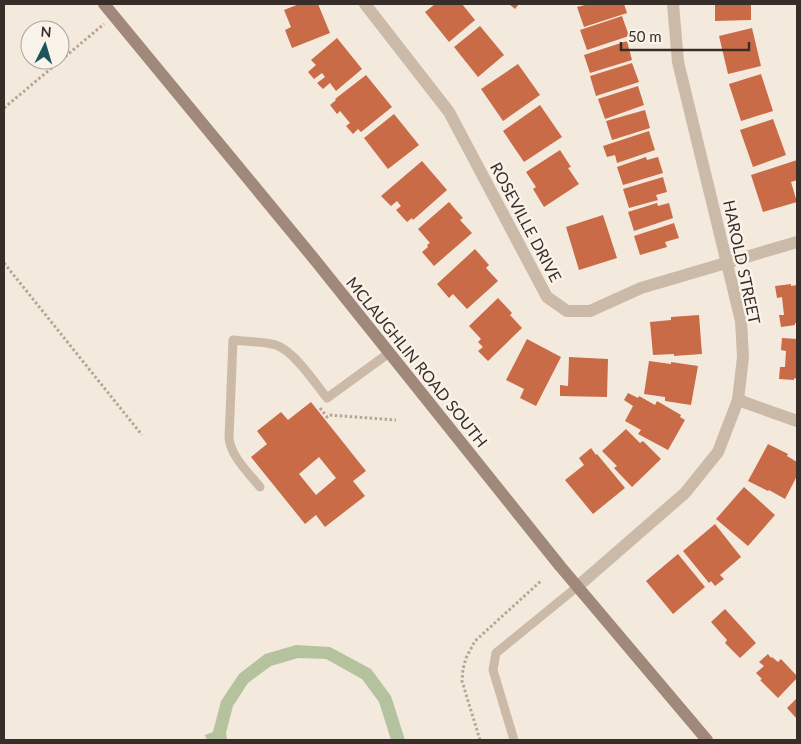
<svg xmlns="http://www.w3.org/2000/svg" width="801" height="744" viewBox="0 0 801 744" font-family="Lato,sans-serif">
  <rect width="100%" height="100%" fill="#f3eadd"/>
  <!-- green -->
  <path fill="#b4c39d" d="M296 645 330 647 371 669 391 696 405 740H391L379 702 362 679 326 659 298 658 271 666 248 683 233 706 226 733 227 740H207L205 735 213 732 221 701 239 674 265 654Z"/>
  <!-- building -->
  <g fill="#c96b46" fill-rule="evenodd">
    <path d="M299 4H318L330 33 292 48 285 30 291 27 284 10Z"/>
    <path d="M435 4H462L475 20 449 42 425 12Z"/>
    <path d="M509 4H519L515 9Z"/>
    <path d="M589 4H624L627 13 584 27 577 7Z"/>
    <path d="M715 4H751V20L715 21Z"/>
    <path d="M622 16 629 36 587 50 580 30Z"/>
    <path d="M480 26 504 55 478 77 454 47Z"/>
    <path d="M752 28 761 66 728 74 719 36Z"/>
    <path d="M337 38 362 69 336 91 330 83 323 89 317 83 325 77 322 73 314 79 308 72 316 65 311 60Z"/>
    <path d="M627 41 632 60 590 73 584 55Z"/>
    <path d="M632 63 639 82 596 96 590 76Z"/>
    <path d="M518 64 540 95 503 121 481 89Z"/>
    <path d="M761 74 773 111 741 121 729 84Z"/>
    <path d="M366 75 392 107 361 132 358 129 353 134 346 126 350 123 340 111 337 114 330 105 336 100 335 99Z"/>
    <path d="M638 86 644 105 605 119 598 99Z"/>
    <path d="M540 105 562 137 524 162 503 131Z"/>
    <path d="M645 110 650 128 612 140 606 121Z"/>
    <path d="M394 114 419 145 388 169 364 138Z"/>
    <path d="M773 119 786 155 753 167 740 130Z"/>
    <path d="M649 131 655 150 617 163 615 155 607 157 603 146Z"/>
    <path d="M560 150 571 167 568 168 579 184 544 207 533 189 536 187 526 172Z"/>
    <path d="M646 157 647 160 658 157 663 173 623 185 617 167Z"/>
    <path d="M797 160V180L791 182 797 202 763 212 751 175Z"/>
    <path d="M422 161 447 190 413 220 412 218 407 222 396 210 401 206 397 201 391 206 381 196Z"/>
    <path d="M663 177 667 192 656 195 658 200 629 208 623 189Z"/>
    <path d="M449 202 463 218 460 220 472 233 434 266 422 252 428 247 427 245 430 243 418 229Z"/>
    <path d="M657 203 658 206 669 203 673 218 634 231 628 212Z"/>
    <path d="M603 215 617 258 579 270 566 227Z"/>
    <path d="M674 223 679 238 665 242 667 247 640 255 634 236Z"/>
    <path d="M475 249 489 265 486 268 498 281 467 309 453 294 449 298 437 284Z"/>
    <path d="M791 284V286L797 285V323H795V325L781 327 779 315H784L782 297 777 298 775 286Z"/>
    <path d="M498 298 512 313 510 315 522 328 488 361 478 351 483 347 478 342 481 339 469 326Z"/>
    <path d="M699 315 702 354 674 356V354L653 355 650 322 671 320V317Z"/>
    <path d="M782 338 797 339V379L794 378V380L779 379 780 367H785L786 351 781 350Z"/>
    <path d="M527 339 561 357 536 406 520 398 524 389 506 380Z"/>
    <path d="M569 357 608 359 607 397 560 396V385L568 386Z"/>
    <path d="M649 361 671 364V362L698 366 691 405 665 401V397L644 394Z"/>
    <path d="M628 393 638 398 639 396 655 405 657 401 681 415 680 417 685 420 668 450 638 434 641 430 625 421 633 406 624 400Z"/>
    <path d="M311 402 366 471 353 481 365 496 325 527 316 515 305 524 251 457 267 444 257 431 281 412 288 420ZM319 457 336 478 316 495 299 474Z"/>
    <path d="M626 429 640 443 643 441 661 459 632 487 614 468 617 466 602 451Z"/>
    <path d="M768 444 788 454 787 456 797 462V476L785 499 769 490 768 491 748 481Z"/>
    <path d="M591 448 596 455 597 454 625 488 593 514 565 480 584 465 579 458Z"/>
    <path d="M744 487 775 515 748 546 716 519Z"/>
    <path d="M715 524 741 557 720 575 724 579 715 586 711 581 709 583 683 551Z"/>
    <path d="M678 554 705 587 673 614 646 581Z"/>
    <path d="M725 609 756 643 740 658 725 643 727 640 711 622Z"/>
    <path d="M768 654 771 658 772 657 778 662 781 659 797 676V678L778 698 760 680 762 679 756 673 764 666 759 662Z"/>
    <path d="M797 698V719L787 708Z"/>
  </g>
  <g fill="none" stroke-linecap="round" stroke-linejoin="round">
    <!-- path -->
    <g stroke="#b8a493" stroke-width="3" stroke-dasharray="2.5 2.5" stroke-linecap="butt">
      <path d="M4 108 104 24"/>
      <path d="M4 263 142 435"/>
      <path d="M320 408 327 417 329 415 396 420"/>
      <path d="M480 740 462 681 463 669 466 658 475 641 542 580"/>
    </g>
    <!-- service -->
    <g stroke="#ccbaa9" stroke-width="9">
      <path d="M260 487C249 473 231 457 229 438L233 340C247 342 263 341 276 345 294 351 315 383 327 398L389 353"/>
      <path d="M514 740 493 670 496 653 577 587"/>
    </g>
    <!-- minor -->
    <g stroke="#ccbaa9" stroke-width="12">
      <path d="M365 4 449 112 547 297 567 311H590L641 288 797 242"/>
      <path d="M738 400 797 421"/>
      <path d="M577 587 685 493 718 452 738 400 743 357 741 321 678 62 673 4"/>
    </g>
    <!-- secondary -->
    <path stroke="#a0897a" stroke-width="12" d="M104 4 315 260 560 566 707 740"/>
  </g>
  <g text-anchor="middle" stroke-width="5" stroke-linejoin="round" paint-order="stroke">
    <!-- street labels -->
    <g font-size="16" fill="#382e29" stroke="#faf3ea">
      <text transform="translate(526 222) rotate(62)" y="6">ROSEVILLE DRIVE</text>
      <text transform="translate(742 262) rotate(78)" y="6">HAROLD STREET</text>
      <text transform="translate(417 362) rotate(51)" y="6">MCLAUGHLIN ROAD SOUTH</text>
    </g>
  </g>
  <!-- border -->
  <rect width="801" height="744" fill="none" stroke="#382e29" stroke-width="10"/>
  <!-- north arrow -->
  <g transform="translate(45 45) rotate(5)"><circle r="24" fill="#faf3ea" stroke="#aca49d"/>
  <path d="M0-4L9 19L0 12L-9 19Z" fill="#1d555b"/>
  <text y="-8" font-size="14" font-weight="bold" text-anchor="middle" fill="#382e29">N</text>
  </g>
  <!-- scale -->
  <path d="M621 42v8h128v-8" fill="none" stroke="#382e29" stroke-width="2.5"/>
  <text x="628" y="42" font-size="15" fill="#382e29" stroke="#faf3ea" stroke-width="4" paint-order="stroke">50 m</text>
</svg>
